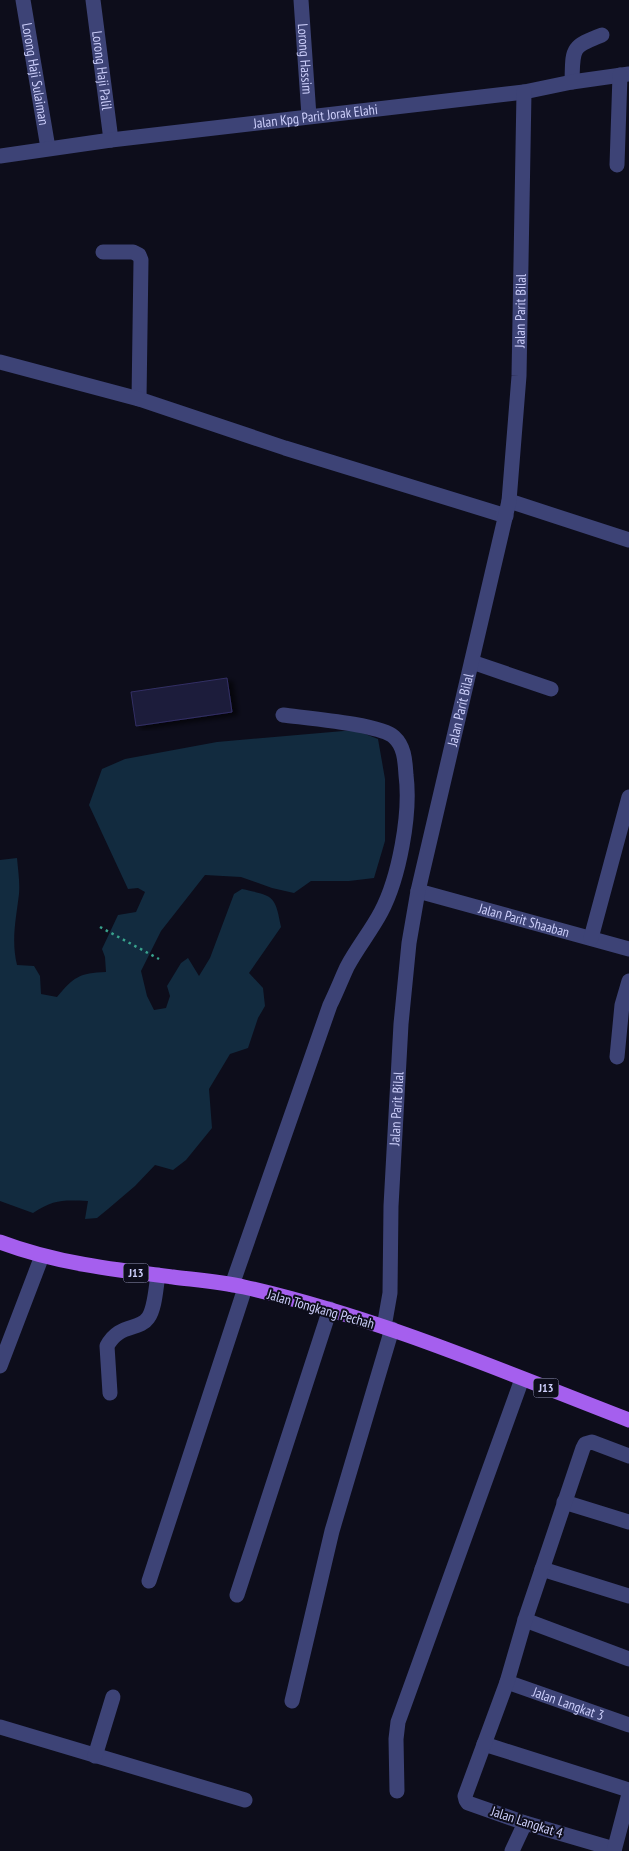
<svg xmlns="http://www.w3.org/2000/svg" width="629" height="1851" viewBox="0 0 629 1851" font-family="'PT Sans Narrow',sans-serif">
  <defs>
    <filter id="shadow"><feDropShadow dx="5.5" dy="3" stdDeviation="2.5" flood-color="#0009"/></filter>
  </defs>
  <rect width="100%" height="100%" fill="#0d0d1b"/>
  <!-- water -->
  <path fill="#122b3f" d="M355 730 378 739 385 779V841L374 878 349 881H311L294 893 272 888 241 877 205 875 161 931 141 971 147 996 154 1010 166 1008 170 996 167 986 181 963 188 958 199 976 210 958 234 894 242 889C274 896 275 895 281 927L249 973 263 988 265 1006 258 1018 248 1048 230 1054 209 1089 212 1128 186 1160 173 1170 155 1165 135 1186 108 1209 97 1218 85 1219 88 1201C64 1200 54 1199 33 1213L0 1201V860L17 858C18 870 20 882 19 894 16 919 11 940 17 965L34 966 40 976 41 994 57 997C74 977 79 973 106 972L105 957 102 949 118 915 136 912 145 892 138 888 128 889 89 805 102 769 125 759 217 742Z"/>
  <!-- building -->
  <path fill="#1d1b3a" stroke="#322f64" filter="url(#shadow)" d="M227 678 232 712 136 726 131 692Z"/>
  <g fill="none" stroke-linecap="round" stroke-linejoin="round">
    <!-- path -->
    <path stroke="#39a28d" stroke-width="2.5" stroke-dasharray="2.5 4" stroke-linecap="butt" d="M100 927 159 959"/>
    <!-- minor -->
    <g stroke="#3d4376" stroke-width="15">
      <path id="s1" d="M23 0 48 148"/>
      <path id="s2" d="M93 0 111 140"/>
      <path id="s3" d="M301 0 309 116"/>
      <path d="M572 82C573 49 570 47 602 35"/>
      <path id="s4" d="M0 156 111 140 524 92 572 82 629 74"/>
      <path d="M617 165 620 75"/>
      <path d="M103 252H133L139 255 141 260 139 399"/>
      <path d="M0 362 139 399 285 448 506 516"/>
      <path d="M509 501 629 540"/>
      <path d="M472 662 551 689"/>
      <path id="s5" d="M418 891 629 949"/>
      <path d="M591 938 629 797"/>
      <path d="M617 1057 622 1005 629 981"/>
      <path d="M232 1285 330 1005C336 993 341 980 347 967 357 948 371 931 381 912 399 878 411 814 406 775 405 762 405 747 394 737 380 724 305 718 283 715"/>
      <path id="s6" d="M384 1327 390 1293 391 1206 401 1024 409 943 418 891 509 501 519 376 524 92"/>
      <path d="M0 1366 42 1256"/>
      <path d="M110 1393 107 1346C119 1323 139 1331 148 1318 155 1309 156 1286 158 1275"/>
      <path d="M564 1502 629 1522"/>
      <path d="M542 1569 629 1596"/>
      <path d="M149 1581 245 1288"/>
      <path d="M237 1595 330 1309"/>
      <path d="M525 1620 629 1659"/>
      <path id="s7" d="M507 1682 629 1725"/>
      <path d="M292 1701 332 1531 392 1329"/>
      <path d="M0 1727 245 1800"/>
      <path d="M484 1744 629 1790"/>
      <path d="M95 1756 113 1697"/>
      <path d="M397 1791 396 1739 398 1722 522 1379"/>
      <path d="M614 1849 525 1823 468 1803 466 1800 465 1796 507 1682 525 1620 583 1448 585 1444 592 1442 629 1456"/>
      <path d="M512 1851 525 1823"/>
      <path d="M614 1851 629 1794"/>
    </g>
    <!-- major -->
    <path stroke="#a55fee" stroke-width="15" d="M0 1242C55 1263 115 1270 173 1277 197 1280 221 1282 244 1287 377 1317 502 1371 629 1420"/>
  </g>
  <g text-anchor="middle" stroke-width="4" stroke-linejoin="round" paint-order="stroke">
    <!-- shield labels -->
    <g fill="#0d0d1b" stroke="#9394b7" stroke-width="1">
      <rect x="123.5" y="1263.5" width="25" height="19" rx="4"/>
      <rect x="533.5" y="1378.5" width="25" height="19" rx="4"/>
    </g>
    <g font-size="12" font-weight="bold" fill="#cccefa">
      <text x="136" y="1277">J13</text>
      <text x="546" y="1392">J13</text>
    </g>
    <!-- street labels -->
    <g font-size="14" fill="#cccefa" stroke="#0d0d1b">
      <text dy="5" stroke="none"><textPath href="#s3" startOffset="59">Lorong Hassim</textPath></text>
      <text dy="5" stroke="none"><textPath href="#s2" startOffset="71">Lorong Haji Palil</textPath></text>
      <text dy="5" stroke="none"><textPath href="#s1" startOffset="75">Lorong Haji Sulaiman</textPath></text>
      <text dy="5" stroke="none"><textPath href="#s4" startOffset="318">Jalan Kpg Parit Jorak Elahi</textPath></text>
      <text dy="5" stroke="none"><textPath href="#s6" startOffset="1029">Jalan Parit Bilal</textPath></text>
      <text dy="5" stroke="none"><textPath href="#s6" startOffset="624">Jalan Parit Bilal</textPath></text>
      <text dy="5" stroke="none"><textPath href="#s5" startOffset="110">Jalan Parit Shaaban</textPath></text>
      <text dy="5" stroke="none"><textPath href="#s6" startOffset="219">Jalan Parit Bilal</textPath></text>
      <text transform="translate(321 1309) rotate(16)" y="5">Jalan Tongkang Pechah</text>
      <text dy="5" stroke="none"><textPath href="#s7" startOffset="65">Jalan Langkat 3</textPath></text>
      <text transform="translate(527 1822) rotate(18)" y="5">Jalan Langkat 4</text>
    </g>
  </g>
</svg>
